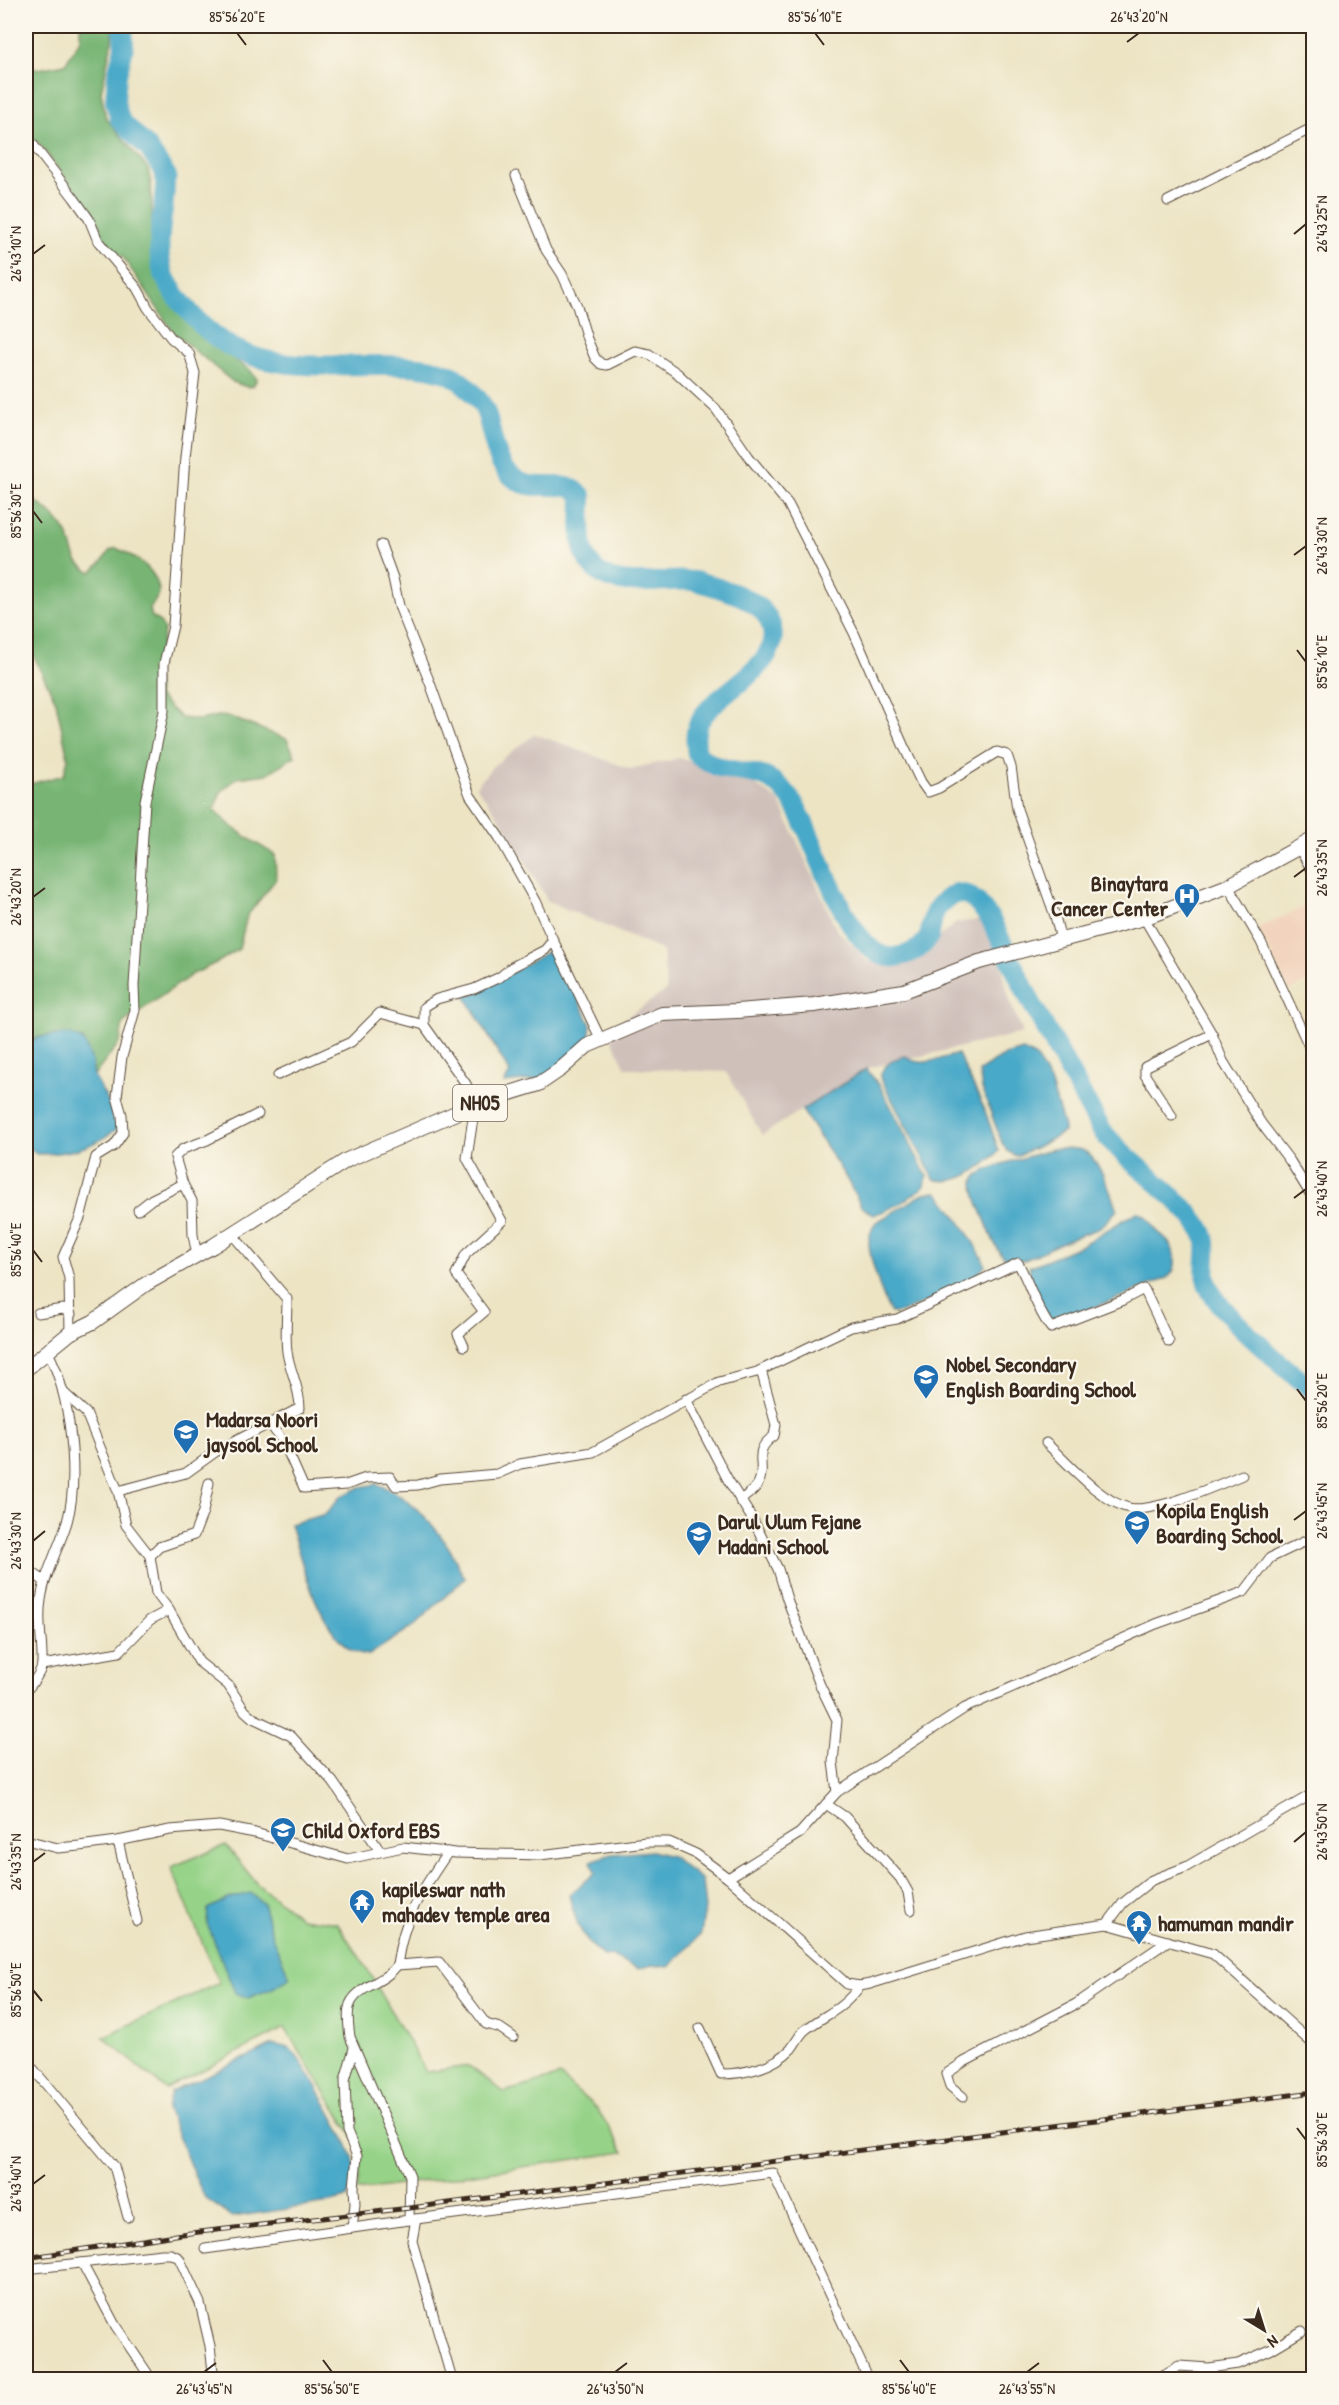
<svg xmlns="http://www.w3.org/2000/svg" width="1339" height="2405" viewBox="0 0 1339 2405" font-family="'Patrick Hand',sans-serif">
  <rect width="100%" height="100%" fill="#fbf7ec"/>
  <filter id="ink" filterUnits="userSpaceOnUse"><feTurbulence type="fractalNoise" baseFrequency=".0167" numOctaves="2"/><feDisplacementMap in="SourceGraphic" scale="12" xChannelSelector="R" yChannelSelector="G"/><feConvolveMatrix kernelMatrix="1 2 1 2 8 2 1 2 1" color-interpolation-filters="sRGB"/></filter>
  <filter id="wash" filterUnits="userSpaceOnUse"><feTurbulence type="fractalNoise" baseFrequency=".008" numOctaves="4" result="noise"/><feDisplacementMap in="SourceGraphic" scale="24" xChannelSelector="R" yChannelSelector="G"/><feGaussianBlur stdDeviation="1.35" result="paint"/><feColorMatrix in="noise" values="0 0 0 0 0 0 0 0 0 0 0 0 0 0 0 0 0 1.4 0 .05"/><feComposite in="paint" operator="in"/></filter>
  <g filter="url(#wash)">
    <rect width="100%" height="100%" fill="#ede4c4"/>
    <!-- built -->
    <path fill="#f2d4be" d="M1313 903V978L1289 991 1258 928Z"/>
    <!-- industrial -->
    <path fill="#cfc0ba" d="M535 734 630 769 680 758 754 784 779 801 837 930 869 962 915 956 956 923 986 919 993 929 1010 1002 1023 1033 868 1068 762 1135 726 1072 626 1068 607 1030 666 991 663 951 548 901 498 816 476 786 494 765Z"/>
    <!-- green -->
    <path fill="#96d388" stroke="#687e53" stroke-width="1.5" d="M226 1845 257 1884 301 1918 337 1923 366 1967 426 2072 469 2066 504 2092 560 2076 598 2110 624 2152 357 2191 362 2151 285 2028 166 2089 103 2037 219 1983 171 1867Z"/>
    <!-- forest -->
    <g fill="#78b574" stroke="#5a7049" stroke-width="1.5">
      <path d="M80 26H113L112 41 101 92 106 118 148 169 151 184 153 254 157 274 192 324 216 347 250 370 257 379 253 386 247 387 233 382 174 333 123 257 107 245 98 222 39 143 26 138V64L38 69 65 64 80 40Z"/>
      <path d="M26 497C41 502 63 522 69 538 75 554 73 563 91 572L103 561 109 551 116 548C136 557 159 570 159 594L150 609 152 617 160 622 164 630 157 670 158 696 181 718 200 720 218 716 230 717 287 739 295 756 267 774 237 778 221 792 214 809C232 830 252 840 275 855L276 879 247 916 239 949 220 961 193 974 123 1023 120 1042 94 1076 91 1058 83 1040C63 1031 45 1035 26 1043V785L64 775 68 758 56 702 26 640Z"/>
    </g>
    <!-- water -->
    <g fill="#48a9c8" stroke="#426a73" stroke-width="1.5">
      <path d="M551 950 556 953 591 1025 589 1041 543 1079 504 1083 510 1073 464 994H473Z"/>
      <path d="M69 1034 83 1040 91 1058 94 1076 109 1103 117 1129C90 1149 69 1154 36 1154L26 1144V1043L39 1037Z"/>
      <path d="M1023 1050 1036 1057 1051 1084 1064 1127V1132L1033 1149 1016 1156 1007 1151 1002 1143 982 1089 979 1071 1005 1055Z"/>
      <path d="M958 1054 984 1108 999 1151C984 1167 956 1187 934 1179L880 1077C882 1065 895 1058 906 1056 919 1069 941 1058 958 1054Z"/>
      <path d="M866 1069 880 1086 927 1176 925 1186C909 1199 893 1209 873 1215L861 1206 845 1176 802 1110Z"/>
      <path d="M1053 1149C1062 1149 1074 1147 1082 1150 1099 1156 1111 1194 1117 1210L1104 1224 1097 1229 1067 1240 1025 1260 1008 1261C997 1254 990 1232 985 1220 981 1210 971 1189 975 1179 980 1166 1039 1155 1053 1149Z"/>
      <path d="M937 1192C946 1200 984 1255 985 1266 965 1291 928 1301 899 1313H891C884 1303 868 1254 869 1241 869 1235 872 1229 875 1223L925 1193Z"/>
      <path d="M1137 1212C1148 1215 1150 1222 1157 1231 1160 1234 1165 1237 1167 1240 1177 1253 1180 1273 1163 1280L1055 1323 1049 1322 1032 1282 1029 1267 1080 1246Z"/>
      <path d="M377 1484C405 1494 431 1520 447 1545 454 1555 458 1567 465 1578L412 1627 369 1655C363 1654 355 1653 351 1650 317 1625 302 1563 290 1524L326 1514 340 1497 360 1487Z"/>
      <path d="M652 1851 671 1856 702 1880 705 1909 701 1934 669 1967 652 1965 638 1969 611 1956 604 1957C581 1938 576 1923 569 1895L595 1873 591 1861 612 1854Z"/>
      <path d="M250 1893 263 1903 273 1939 290 1978 271 1989 248 1998 235 1993 207 1924 208 1909 227 1899Z"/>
      <path d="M273 2045C279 2046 286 2046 291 2050 303 2060 352 2147 354 2162 356 2175 351 2186 347 2198L323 2204 232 2217 205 2198 194 2175 167 2109 171 2092Z"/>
    </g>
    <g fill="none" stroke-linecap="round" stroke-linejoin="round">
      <!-- river -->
      <path stroke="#48a9c8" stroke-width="20" d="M123 26 124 48 117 75 115 101 120 120 148 148 167 176 165 175C167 207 154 237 162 269 167 287 183 305 195 318 249 377 314 364 386 365 408 366 428 366 449 374 462 380 481 399 486 413 494 436 494 467 518 481 538 493 567 477 582 496 582 513 579 534 584 551 599 598 658 577 694 581 707 583 721 589 733 593 747 598 762 607 769 620 790 664 718 689 701 719 694 730 695 742 697 754 734 786 765 754 796 807 815 838 850 964 895 957 908 955 923 949 929 936 932 928 931 918 936 910 941 902 949 897 957 893L968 895 978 903 991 920 1031 1002 1102 1131C1131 1166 1173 1190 1200 1227 1214 1246 1199 1267 1209 1288 1220 1313 1290 1373 1314 1390"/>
    </g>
  </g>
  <g filter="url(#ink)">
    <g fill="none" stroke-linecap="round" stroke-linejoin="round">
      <!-- street casing -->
      <g stroke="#564637" stroke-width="11">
        <g id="street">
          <path d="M31 142 74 198 89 219 98 241 137 288 148 308 171 338 189 353 195 373 185 457 173 626 164 663V711L145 801 134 986 135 1010 122 1057 117 1097 122 1115 123 1133 114 1146 96 1157 80 1218 63 1257 69 1278 70 1333"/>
          <path d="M516 176 546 250 562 274 577 306 587 339 595 358 601 364 607 365 635 351 649 354 677 373 716 409 749 457 788 504 854 633 904 747 921 782 928 792 939 788 997 752 1007 755 1011 767 1017 809 1055 916 1061 940"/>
          <path d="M1168 201 1314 127"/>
          <path d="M381 545 393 578 399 606 430 683 470 795 499 837 535 901 553 940"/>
          <path d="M1298 847 1314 873"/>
          <path d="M1228 886 1261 942 1314 1057"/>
          <path d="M1144 918 1212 1034 1223 1061 1261 1123 1290 1161 1314 1200"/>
          <path d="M1314 1067V1073"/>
          <path d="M278 1075 351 1042 380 1013 424 1025"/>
          <path d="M1172 1116 1145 1075V1067L1212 1034"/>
          <path d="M138 1210 152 1199 183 1184"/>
          <path d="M197 1255 193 1235 192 1201 183 1184 175 1157 183 1149 207 1140 258 1114"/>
          <path d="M38 1313 63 1309 71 1314"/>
          <path d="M464 1346 458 1334 484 1312 456 1274 466 1254 502 1221 467 1158 475 1105 466 1084 424 1025V1007L437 999 474 989 500 977 512 967 545 950 553 940 601 1040"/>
          <path d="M63 1392 86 1413 118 1491 126 1525 150 1556 156 1593 169 1610 199 1662 228 1685 245 1711 253 1718 291 1736 333 1782 380 1851"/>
          <path d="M686 1399 728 1480 753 1520 778 1569 787 1599 820 1685 837 1720 833 1762 837 1792"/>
          <path d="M270 1424 284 1443 304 1488 346 1485 366 1478 390 1477 396 1486 418 1485 440 1479 497 1474 520 1464 593 1452 719 1382 757 1372 851 1327 897 1319 1018 1263C1030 1284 1036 1309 1051 1328L1123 1300 1144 1289 1169 1342"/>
          <path d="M1046 1443C1068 1463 1100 1501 1129 1508 1153 1514 1218 1485 1242 1475"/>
          <path d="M118 1491 186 1473 218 1450 300 1408C300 1388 290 1372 287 1352 285 1335 287 1316 287 1299L232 1234"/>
          <path d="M740 1501C746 1495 753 1492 758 1484 768 1464 750 1452 774 1436L776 1425 761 1370"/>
          <path d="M1314 1537 1270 1558 1244 1592 1156 1624 965 1708 837 1792 800 1833 728 1878 847 1984 860 1986 870 1984 1025 1936 1107 1924 1213 1954 1314 2045"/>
          <path d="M150 1556 159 1547 194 1535 203 1512 209 1483"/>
          <path d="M26 1568 44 1581"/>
          <path d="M42 1665 119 1652 150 1620 169 1610"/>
          <path d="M26 1691C32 1684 41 1673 42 1664 43 1642 37 1622 41 1600 45 1572 59 1548 67 1522 80 1476 70 1394 48 1352"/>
          <path d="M826 1804 845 1817 900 1878 908 1892 911 1910"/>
          <path d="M26 1840 58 1848 79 1846 118 1841 170 1830 219 1826 255 1833 348 1859 403 1847 455 1853 540 1855 646 1842H669L696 1854 728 1878"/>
          <path d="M118 1841 137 1921"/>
          <path d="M448 1852C420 1893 404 1915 397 1965L439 1962 486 2024 500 2028 513 2037"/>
          <path d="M1107 1924 1123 1903 1152 1880 1186 1867 1314 1793"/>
          <path d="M397 1965C386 1983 353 1987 349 2008 347 2018 349 2028 350 2037L410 2176 409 2220"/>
          <path d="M700 2028 721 2074C745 2074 774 2067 791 2049 796 2043 799 2035 805 2030 827 2013 841 2011 860 1986"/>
          <path d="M26 2063 34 2070 114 2166 128 2217"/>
          <path d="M963 2097 950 2086 946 2074 964 2062 1076 2004 1168 1941"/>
          <path d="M416 2219 412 2241 452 2380"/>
          <path d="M352 2228 355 2204 354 2188 357 2156 347 2132 345 2080 354 2048"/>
          <path d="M205 2249 416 2219 773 2173 869 2380"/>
          <path d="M82 2263 115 2325 152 2380"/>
          <path d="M26 2269 162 2254H171L179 2258 200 2303 210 2346 214 2380"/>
          <path d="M1154 2380 1179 2366 1209 2368 1238 2364 1270 2350 1302 2331"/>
        </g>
      </g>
      <!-- primary casing -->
      <g stroke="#564637" stroke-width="16">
        <path id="primary" d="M26 1369 70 1333 93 1322 146 1284 213 1246 347 1160 481 1102 539 1084 561 1069 587 1046 662 1014 737 1011 814 1005 904 991 979 962 1144 918 1228 886 1314 839"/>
      </g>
      <!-- street -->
      <use href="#street" stroke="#fff" stroke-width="9"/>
      <!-- primary -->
      <use href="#primary" stroke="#fff" stroke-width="14"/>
      <!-- rail casing -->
      <g stroke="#3b2a1e" stroke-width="5">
        <path id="rail" d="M26 2258 182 2234 410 2208 1314 2092"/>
      </g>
      <!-- rail -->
      <use href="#rail" stroke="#fbf7ec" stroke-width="3" stroke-dasharray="9" stroke-linecap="butt"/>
    </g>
  </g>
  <!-- ticks -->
  <path fill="none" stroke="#3b2a1e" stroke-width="2" d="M237 33 246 45M815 33 824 45M1127 42 1139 33M1294 234 1306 224M33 254 45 245M33 511 42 523M1294 555 1306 546M1297 650 1306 662M1294 877 1306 868M33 897 45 888M1294 1198 1306 1189M33 1250 42 1262M1297 1389 1306 1401M1294 1520 1306 1511M33 1541 45 1531M1294 1842 1306 1832M33 1862 45 1853M33 1990 42 2001M1297 2128 1306 2140M33 2184 45 2175M323 2360 332 2372M900 2360 909 2372M204 2372 216 2363M615 2372 627 2363M1027 2372 1039 2363"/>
  <!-- icons -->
  <defs>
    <g id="hospital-pin" transform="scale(1.35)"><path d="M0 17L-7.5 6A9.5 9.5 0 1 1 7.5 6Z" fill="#1f6fb2" stroke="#fbf7ec"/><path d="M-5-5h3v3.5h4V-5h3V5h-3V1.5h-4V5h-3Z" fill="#fff"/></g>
    <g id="school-pin" transform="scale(1.35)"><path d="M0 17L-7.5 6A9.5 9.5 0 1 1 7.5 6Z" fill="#1f6fb2" stroke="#fbf7ec"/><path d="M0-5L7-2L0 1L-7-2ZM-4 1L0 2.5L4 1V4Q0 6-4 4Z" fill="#fff"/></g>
    <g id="temple-pin" transform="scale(1.35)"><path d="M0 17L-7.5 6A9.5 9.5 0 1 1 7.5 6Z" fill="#1f6fb2" stroke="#fbf7ec"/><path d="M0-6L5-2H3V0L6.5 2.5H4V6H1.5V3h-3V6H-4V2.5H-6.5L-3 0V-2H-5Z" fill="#fff"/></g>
  </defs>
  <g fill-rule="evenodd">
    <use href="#hospital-pin" x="1187" y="896"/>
    <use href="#school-pin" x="926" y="1377"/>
    <use href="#school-pin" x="186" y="1432"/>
    <use href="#school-pin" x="1137" y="1523"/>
    <use href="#school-pin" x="699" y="1534"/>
    <use href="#school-pin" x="283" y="1830"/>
    <use href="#temple-pin" x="362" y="1902"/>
    <use href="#temple-pin" x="1139" y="1923"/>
  </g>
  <g text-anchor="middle" stroke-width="4.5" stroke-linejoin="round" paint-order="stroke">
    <!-- shield labels -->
    <rect fill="#fbf7ec" stroke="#75685c" stroke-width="1.5" x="453" y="1085" width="54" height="36" rx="4.5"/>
    <g font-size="21" font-weight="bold" fill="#3b2a1e">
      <text x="480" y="1110">NH05</text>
    </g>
    <!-- poi labels -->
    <g font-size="22" font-weight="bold" fill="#3b2a1e" stroke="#fbf7ec" text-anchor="start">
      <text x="1168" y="891" text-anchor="end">Binaytara<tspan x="1168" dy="25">Cancer Center</tspan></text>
      <text x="946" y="1372">Nobel Secondary<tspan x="946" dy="25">English Boarding School</tspan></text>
      <text x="206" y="1427">Madarsa Noori<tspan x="206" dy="25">jaysool School</tspan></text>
      <text x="1156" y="1518">Kopila English<tspan x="1156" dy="25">Boarding School</tspan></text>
      <text x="718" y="1529">Darul Ulum Fejane<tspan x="718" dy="25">Madani School</tspan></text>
      <text x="302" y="1838">Child Oxford EBS</text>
      <text x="382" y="1897">kapileswar nath<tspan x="382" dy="25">mahadev temple area</tspan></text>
      <text x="1158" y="1931">hamuman mandir</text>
    </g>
  </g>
  <!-- margin -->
  <rect width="1339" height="2405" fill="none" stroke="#fbf7ec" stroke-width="66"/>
  <!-- north arrow -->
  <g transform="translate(1264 2330) rotate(142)" stroke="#fbf7ec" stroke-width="4.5" paint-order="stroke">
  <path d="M0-4.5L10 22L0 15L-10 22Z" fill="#3b2a1e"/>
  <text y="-9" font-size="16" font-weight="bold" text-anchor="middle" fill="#3b2a1e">N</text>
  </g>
  <rect x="33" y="33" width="1273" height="2339" fill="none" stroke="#3b2a1e" stroke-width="2"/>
  <g font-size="15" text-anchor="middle" fill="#3b2a1e">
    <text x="237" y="22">85°56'20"E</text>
    <text x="815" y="22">85°56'10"E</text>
    <text x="1139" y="22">26°43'20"N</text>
    <text transform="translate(1322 224) rotate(-90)" y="5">26°43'25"N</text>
    <text transform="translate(16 254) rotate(-90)" y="5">26°43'10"N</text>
    <text transform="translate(16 511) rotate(-90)" y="5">85°56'30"E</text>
    <text transform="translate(1322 546) rotate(-90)" y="5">26°43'30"N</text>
    <text transform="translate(1322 662) rotate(-90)" y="5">85°56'10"E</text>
    <text transform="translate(1322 868) rotate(-90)" y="5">26°43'35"N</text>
    <text transform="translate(16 897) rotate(-90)" y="5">26°43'20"N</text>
    <text transform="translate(1322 1189) rotate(-90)" y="5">26°43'40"N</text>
    <text transform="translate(16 1250) rotate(-90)" y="5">85°56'40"E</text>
    <text transform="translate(1322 1401) rotate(-90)" y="5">85°56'20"E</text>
    <text transform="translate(1322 1511) rotate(-90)" y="5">26°43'45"N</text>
    <text transform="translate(16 1541) rotate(-90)" y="5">26°43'30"N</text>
    <text transform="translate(1322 1832) rotate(-90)" y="5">26°43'50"N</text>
    <text transform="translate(16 1862) rotate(-90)" y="5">26°43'35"N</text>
    <text transform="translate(16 1990) rotate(-90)" y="5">85°56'50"E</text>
    <text transform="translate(1322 2140) rotate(-90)" y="5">85°56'30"E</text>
    <text transform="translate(16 2184) rotate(-90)" y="5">26°43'40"N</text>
    <text x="204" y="2394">26°43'45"N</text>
    <text x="332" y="2394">85°56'50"E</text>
    <text x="615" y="2394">26°43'50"N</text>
    <text x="909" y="2394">85°56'40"E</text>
    <text x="1027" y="2394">26°43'55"N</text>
  </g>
</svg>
